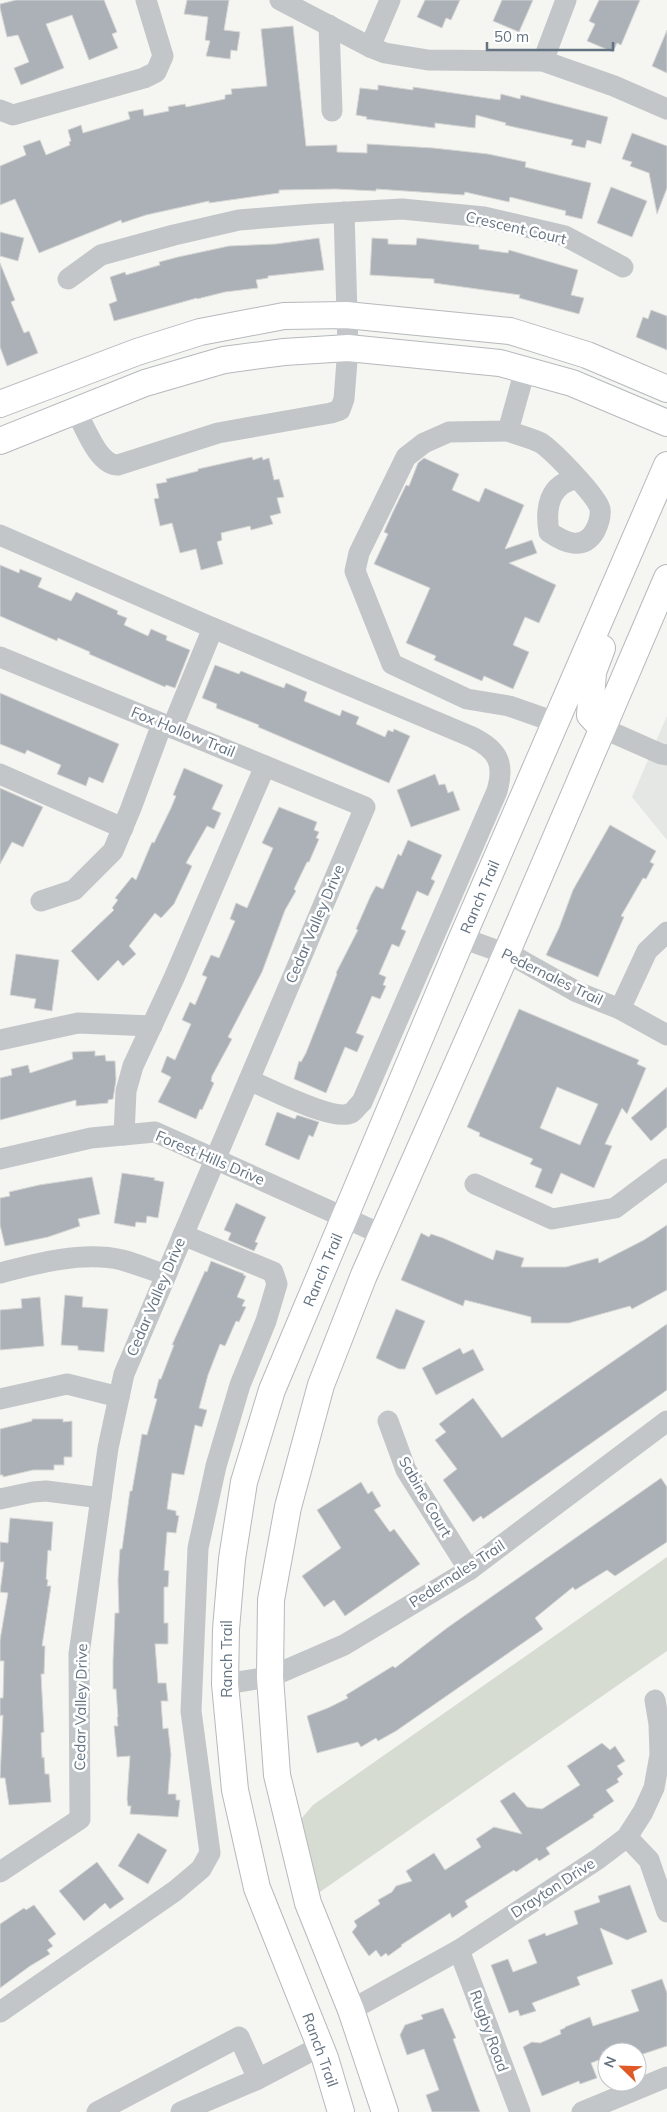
<svg xmlns="http://www.w3.org/2000/svg" width="667" height="2112" viewBox="0 0 667 2112" font-family="Mulish,sans-serif">
  <rect width="100%" height="100%" fill="#f5f5f1"/>
  <!-- built -->
  <path fill="#e5e7e5" d="M667 716V840L632 797Z"/>
  <!-- green -->
  <path fill="#d6dcd2" d="M667 1557V1651L317 1894 296 1825 313 1805Z"/>
  <!-- building -->
  <g fill="#abb1b7" stroke="#d6d6d4" fill-rule="evenodd">
    <path d="M16 0H104L117 32 112 34 118 48 89 60 72 15 46 24 64 68 21 85 14 68 29 62 18 35 7 37 0 8V4Z"/>
    <path d="M187 0H229L224 30 240 32 237 51 231 50 230 59 206 56 210 41 205 40 208 17 184 14Z"/>
    <path d="M425 0H460L451 20 446 18 442 28 417 17Z"/>
    <path d="M502 0H533L519 32 493 21Z"/>
    <path d="M599 0H640L621 45 617 43 613 52 587 41 595 24 589 21Z"/>
    <path d="M293 26 306 146 337 145V152L367 153V144L433 148 488 154 526 162 525 167 591 183 582 219 565 215 566 211 510 197 509 202 465 192 464 195 376 189V191L336 189 279 190V193L209 203V201L146 215 122 223 121 220 39 253 15 199 0 205V166L26 155 23 146 40 140 46 155 70 145 69 142 71 141 68 130 81 125 83 133 130 119 128 112 143 109 144 116 169 111 168 107 185 104 186 107 225 99V95L232 94 231 89 267 86 261 29Z"/>
    <path d="M667 30V73L652 66Z"/>
    <path d="M378 85 413 90V87L500 100 501 94 520 99 521 95 608 117 601 144 587 140 585 148 571 145 573 140 505 125 506 123 476 115 475 128 435 123V128L366 119 367 117 356 115 360 88 378 90Z"/>
    <path d="M632 133 667 146V188L657 214 649 173 630 166 632 162 622 159Z"/>
    <path d="M611 187 647 201 632 237 597 223Z"/>
    <path d="M0 232 24 238 18 261 0 256Z"/>
    <path d="M319 238 324 270 268 276V278L256 280 258 288 225 292 197 299V298L114 321 109 304 117 301 110 277 125 272 126 275 160 265 159 262 178 257 229 246 276 244Z"/>
    <path d="M372 238 388 239V244L416 245 417 238 479 245V249L508 253 509 250 578 270 571 295 584 298 579 314 519 298 520 295 434 283V279L370 275Z"/>
    <path d="M0 263 15 300 11 302 24 333 29 331 38 353 7 366 0 347Z"/>
    <path d="M651 310 667 316V350L636 337 643 317 648 319Z"/>
    <path d="M252 457 253 460 262 457 263 460 269 458 274 480 279 479 284 497 277 498 281 513 270 516 273 524 251 530 250 526 221 533 222 540 217 542 223 564 201 570 196 549 180 553 172 523 160 526 154 499 159 498 156 484 167 482 166 479 198 471V469Z"/>
    <path d="M424 458 459 474 452 490 479 502 485 488 524 505 505 549 532 540 537 553 509 563 556 585 539 623 525 617 513 645 529 652 513 689 484 676 482 681 434 660 436 656 406 643 430 588 374 564 388 534 384 532 392 514 406 485 409 486 418 463Z"/>
    <path d="M0 565 19 573 20 569 42 578 38 587 71 601 76 592 118 611 117 614 127 618 124 625 148 636 151 629 167 636 166 640 190 650 175 688 166 685 165 687 89 654 90 652 58 638 57 641 0 616Z"/>
    <path d="M215 665 239 674 241 671 276 685 284 688 286 683 307 692 304 701 340 716 342 710 359 717 356 724 385 737 388 730 393 732 394 729 410 736 389 783 258 727 259 725 216 708 217 704 202 698Z"/>
    <path d="M0 693 119 744 103 783 89 777 86 786 57 774 61 765 27 750 25 754 0 744Z"/>
    <path d="M184 768 223 785 212 809 221 813 214 829 207 826 186 863 192 866 174 904 161 918 155 913 129 946 136 954 123 966 118 960 98 981 71 951 114 910 112 908 118 900 115 898 132 877 136 880 152 842 154 843 171 808 176 796 173 795Z"/>
    <path d="M435 774 439 785 445 784 448 793 453 791 460 810 411 827 397 790Z"/>
    <path d="M0 788 43 807 23 847 12 842 0 864Z"/>
    <path d="M279 807 317 822 314 830 319 832 316 838 319 839 309 862H307L294 889 296 891 285 910 262 972 228 1037 232 1039 212 1076 211 1081 214 1083 202 1110 200 1109 196 1119 158 1102 171 1077 161 1072 167 1056 175 1060 191 1024 182 1020 190 1002 195 1005 207 977 202 975 211 955 219 958 235 921 230 919 236 903 247 908 273 848 262 843Z"/>
    <path d="M610 825 656 851 650 862 654 864 646 879 643 878 621 916 624 917 598 977 546 955 559 928 573 890Z"/>
    <path d="M408 840 442 855 431 879 435 881 428 896 417 891 401 929 406 931 399 947 392 944 379 974 386 977 383 985 386 986 380 999 372 996 356 1033 364 1036 357 1052 345 1047 326 1093 294 1079 299 1061 301 1062 306 1053 337 974 336 973 358 930 356 929 371 895 376 886 383 889 398 854 401 856Z"/>
    <path d="M16 954 59 960 52 1011 34 1008 36 999 10 995Z"/>
    <path d="M519 1009 639 1060 637 1064 646 1068 627 1114 622 1108 605 1144 612 1146 594 1188 561 1173 552 1194 535 1187 542 1169 530 1164 533 1159 479 1136 480 1133 467 1127ZM557 1087 598 1104 580 1145 540 1128Z"/>
    <path d="M95 1051V1056L105 1055 106 1061H115L116 1080 113 1099 108 1100V1103L76 1106V1100L0 1120V1078L12 1075 11 1069 28 1065 30 1073 73 1059 72 1052Z"/>
    <path d="M667 1087V1127L651 1141 631 1118Z"/>
    <path d="M277 1112 295 1119 297 1115 319 1122 313 1137 309 1135 299 1160 265 1145Z"/>
    <path d="M122 1173 155 1178 154 1180 164 1182 158 1218 147 1216 146 1223 136 1222 135 1227 114 1223Z"/>
    <path d="M92 1177 100 1214 78 1219 80 1226 48 1237 5 1246 0 1225V1198L10 1196 9 1192 39 1185Z"/>
    <path d="M236 1203 266 1217 255 1242 258 1243 254 1251 228 1240 231 1233 224 1230Z"/>
    <path d="M667 1225V1290L632 1309 630 1306 569 1323H531V1317L465 1300 463 1306 401 1280 421 1233 429 1237 431 1234 443 1238 493 1260 496 1250 524 1258 521 1267H566L598 1258 599 1263 644 1240Z"/>
    <path d="M211 1261 244 1274 243 1275 246 1276 237 1297 245 1300 242 1306 246 1307 239 1322 236 1321 225 1346 220 1344 208 1375 199 1408 207 1410 202 1427 195 1425 184 1475 172 1473 167 1509 176 1511V1515L179 1516 176 1533 167 1532 164 1570 169 1571 168 1587H164V1623H168V1644H155L158 1683H166L168 1701H161L163 1729 168 1728 171 1755 168 1794H176V1800H180L178 1817 130 1814 131 1806H128L127 1799 130 1756 117 1757 114 1726H118L117 1717H118L116 1689H113V1661L115 1613H119L118 1580 120 1549H122L130 1491H132L142 1434 147 1435 157 1399 154 1398 159 1379H161L174 1345H172L205 1271 207 1272Z"/>
    <path d="M65 1295 83 1297 82 1307 108 1309 104 1352 78 1350V1346L61 1345Z"/>
    <path d="M40 1297 44 1346 0 1350V1310L22 1308 21 1299Z"/>
    <path d="M396 1309 425 1321 405 1369H399L376 1358Z"/>
    <path d="M667 1324V1390L483 1519 481 1516 473 1522 443 1480 457 1469 435 1440 446 1432 439 1424 473 1398 502 1438Z"/>
    <path d="M460 1348 463 1354 473 1349 484 1370 436 1395 422 1368Z"/>
    <path d="M32 1419H63V1422L72 1421V1457H64V1465H54V1470H33L3 1477V1475H0V1429L32 1421Z"/>
    <path d="M661 1478 667 1487V1542L615 1576 607 1570 575 1590 573 1587 535 1618 543 1629 396 1731 378 1741 376 1738 361 1747 358 1742 317 1753 307 1716 328 1708 348 1698 346 1695 393 1666 395 1668 447 1628Z"/>
    <path d="M361 1482 368 1494 372 1491 381 1506 374 1510 390 1532 394 1529 420 1564 345 1616 334 1600 324 1607 302 1576 341 1548 317 1510Z"/>
    <path d="M10 1518 53 1522 51 1551 48 1550 46 1579 48 1580 47 1586H51L42 1646H45L44 1674H41L44 1732 41 1733 42 1758 44 1757 45 1774H49L51 1802 9 1805 5 1778H0L3 1715 0 1716V1698H3L4 1661H0V1640L8 1593 0 1592 4 1562H0V1542L8 1543Z"/>
    <path d="M602 1743 610 1750 615 1746 625 1761 617 1766 623 1774 617 1779 619 1782 606 1790 614 1801 593 1815 594 1817 546 1848 550 1854 539 1861 537 1858 516 1872 514 1870 465 1901 468 1907 452 1918 450 1913 401 1945 402 1946 388 1956 386 1953 381 1957 376 1950 369 1956 352 1932 357 1926 354 1921 380 1904 378 1900 392 1892 396 1886 412 1881 406 1871 434 1853 445 1870 481 1847 476 1839 494 1827 522 1834 500 1801 514 1792 527 1807 542 1809 580 1785 567 1766Z"/>
    <path d="M138 1833 167 1850 148 1884 118 1866Z"/>
    <path d="M97 1862 124 1899 110 1909 105 1903 84 1921 59 1891Z"/>
    <path d="M630 1885 647 1932 627 1940 600 1928 613 1964 577 1977 580 1985 532 2003 536 2011 520 2016 518 2010 509 2013 491 1965 508 1959 513 1972 537 1963 528 1940 545 1933 546 1936 578 1924 574 1911 600 1902 598 1896Z"/>
    <path d="M34 1905 56 1934 48 1940 53 1946 47 1950 50 1954 30 1966 0 1988V1924L24 1908 26 1910Z"/>
    <path d="M662 1979 667 1993V2046L637 2056V2052H602L604 2058 591 2063 597 2078 580 2084 579 2081 542 2096 523 2047 532 2042 540 2043 561 2034 560 2030 565 2028V2027L590 2017 593 2026 639 2011 631 1990Z"/>
    <path d="M443 2008 456 2038 453 2039 480 2112H432L426 2095 439 2090 424 2049 407 2055 400 2035 405 2025 423 2019 421 2015Z"/>
  </g>
  <g fill="none" stroke-linecap="round" stroke-linejoin="round">
    <!-- major casing -->
    <g stroke="#b5b9bd" stroke-width="28">
      <g id="major">
        <path d="M0 404 137 352 200 332 284 316 346 315 510 331 587 355 667 389"/>
        <path d="M0 441 145 383 224 360 284 352 348 348 500 363 572 383 667 423"/>
        <path d="M602 728 590 715 593 672 602 648"/>
        <path d="M341 2112 325 2058 257 1888 235 1790 225 1684 226 1629 232 1559 244 1482 272 1390 462 938 667 465"/>
        <path d="M385 2112 351 2010 308 1903 277 1775 270 1677 271 1600 288 1507 321 1385 364 1275 506 954 667 578"/>
      </g>
    </g>
    <!-- minor -->
    <g stroke="#c2c6c9" stroke-width="21">
      <path d="M280 0 370 47 385 53 428 60 543 61 614 86 667 109"/>
      <path d="M329 25 332 111"/>
      <path d="M370 47 390 0"/>
      <path d="M543 61 566 0"/>
      <path d="M0 110 13 115 144 78 156 72 163 56 146 0"/>
      <path d="M68 279 101 255 174 235 239 220 313 214 402 209 484 217 565 236 623 267"/>
      <path d="M525 370 508 431 449 432 424 443 406 457 359 553 355 571 392 664 467 699 509 706 555 722"/>
      <path d="M76 411C85 427 98 465 118 465L218 433 331 413 340 410 344 399 348 348 344 212"/>
      <path d="M508 431C518 435 531 438 541 443 553 451 597 496 600 509 601 516 598 525 595 531 583 551 565 543 549 532 545 508 549 484 576 479"/>
      <path d="M0 535 213 628 172 728"/>
      <path d="M213 628 472 737C498 750 505 763 497 791L362 1102C358 1105 355 1111 351 1113 334 1122 268 1088 249 1080"/>
      <path d="M0 657 365 807 124 1374 108 1448 79 1654 80 1819 0 1872"/>
      <path d="M602 728 661 754 667 755"/>
      <path d="M0 774 123 828"/>
      <path d="M41 901 74 890 113 851 131 808 162 724"/>
      <path d="M462 938 515 957 577 992 620 1009 667 1035"/>
      <path d="M620 1009 647 951 667 932"/>
      <path d="M0 1040 78 1023 152 1026"/>
      <path d="M124 1135 126 1091 133 1066 174 978 265 766"/>
      <path d="M0 1159 91 1138 155 1132 381 1234"/>
      <path d="M475 1184 552 1219 615 1208 667 1169"/>
      <path d="M0 1273C37 1263 84 1251 122 1260 137 1264 151 1270 166 1275"/>
      <path d="M0 1399 67 1384 119 1397"/>
      <path d="M388 1421 406 1470 469 1570"/>
      <path d="M0 1499 33 1492 46 1491 101 1498"/>
      <path d="M225 1684 270 1677 344 1645 469 1570 667 1421"/>
      <path d="M627 1837 649 1860 667 1912"/>
      <path d="M459 1950 520 2112"/>
      <path d="M351 2010 459 1950 598 1859 627 1837 643 1812 654 1788 660 1755 659 1724 655 1700"/>
      <path d="M0 2012 175 1891 201 1869 210 1853 191 1711 198 1548 216 1466 240 1385 266 1321 277 1284 273 1272 183 1235"/>
      <path d="M97 2112 239 2037 258 2079 321 2046"/>
      <path d="M181 2112 258 2079"/>
      <path d="M582 2112 667 2077"/>
    </g>
    <!-- major -->
    <use href="#major" stroke="#fff" stroke-width="26"/>
  </g>
  <g text-anchor="middle" stroke-width="5" stroke-linejoin="round" paint-order="stroke">
    <!-- street labels -->
    <g font-size="15" fill="#647382" stroke="#fff">
      <text transform="translate(516 228) rotate(13)" y="5">Crescent Court</text>
      <text transform="translate(183 732) rotate(22)" y="5">Fox Hollow Trail</text>
      <text transform="translate(480 897) rotate(-67)" y="5">Ranch Trail</text>
      <text transform="translate(315 924) rotate(-67)" y="5">Cedar Valley Drive</text>
      <text transform="translate(552 977) rotate(26)" y="5">Pedernales Trail</text>
      <text transform="translate(210 1158) rotate(23)" y="5">Forest Hills Drive</text>
      <text transform="translate(323 1270) rotate(-67)" y="5">Ranch Trail</text>
      <text transform="translate(156 1297) rotate(-67)" y="5">Cedar Valley Drive</text>
      <text transform="translate(425 1497) rotate(60)" y="5">Sabine Court</text>
      <text transform="translate(457 1574) rotate(-33)" y="5">Pedernales Trail</text>
      <text transform="translate(227 1659) rotate(-90)" y="5">Ranch Trail</text>
      <text transform="translate(81 1707) rotate(-89)" y="5">Cedar Valley Drive</text>
      <text transform="translate(553 1888) rotate(-33)" y="5">Drayton Drive</text>
      <text transform="translate(489 2031) rotate(70)" y="5">Rugby Road</text>
      <text transform="translate(320 2050) rotate(70)" y="5">Ranch Trail</text>
    </g>
  </g>
  <!-- north arrow -->
  <g transform="translate(622 2067) rotate(293)"><circle r="24" fill="#ffffff" stroke="#c1c7cd"/>
  <path d="M0-4L9 19L0 12L-9 19Z" fill="#df5a27"/>
  <text y="-8" font-size="14" font-weight="bold" text-anchor="middle" fill="#647382">N</text>
  </g>
  <!-- scale -->
  <path d="M487 42v8h126v-8" fill="none" stroke="#647382" stroke-width="2.5"/>
  <text x="494" y="42" font-size="15" fill="#647382" stroke="#ffffff" stroke-width="4" paint-order="stroke">50 m</text>
</svg>
